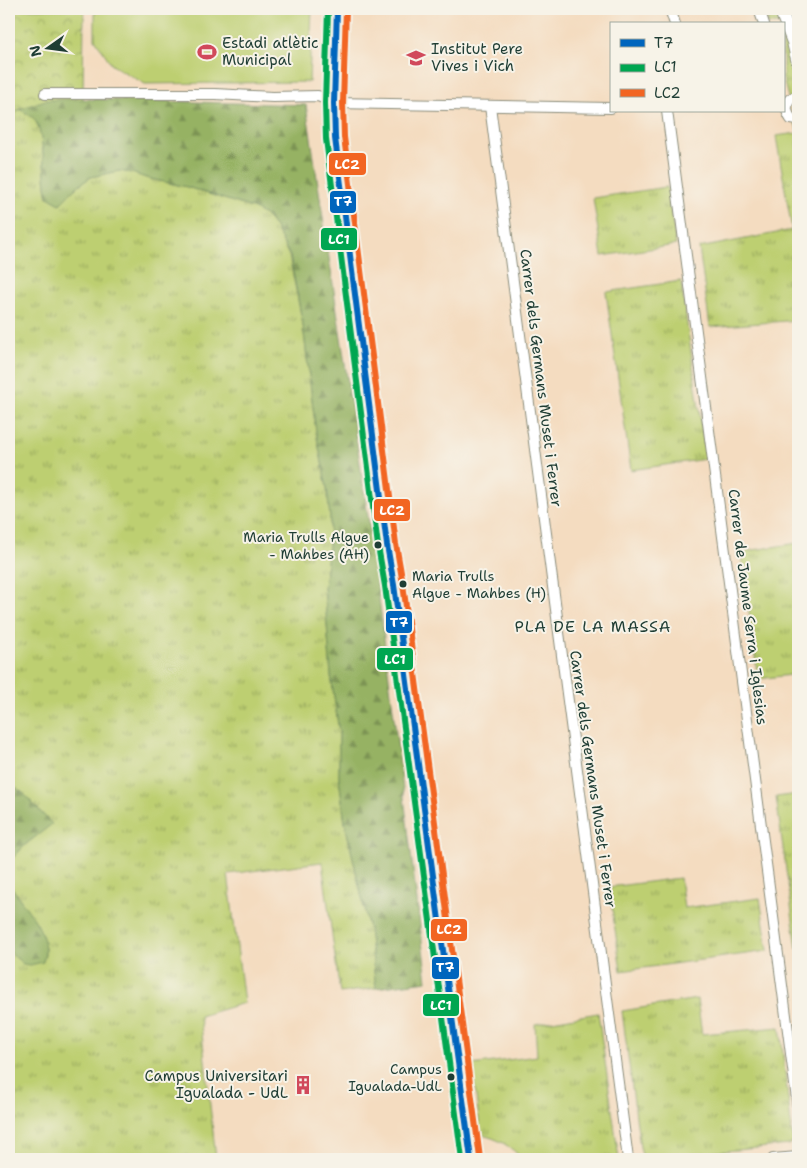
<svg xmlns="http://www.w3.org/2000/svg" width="807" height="1168" viewBox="0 0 807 1168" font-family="'Shantell Sans',sans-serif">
  <defs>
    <pattern id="grass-tufts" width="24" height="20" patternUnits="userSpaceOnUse" patternTransform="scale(1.25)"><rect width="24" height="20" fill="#bdcf71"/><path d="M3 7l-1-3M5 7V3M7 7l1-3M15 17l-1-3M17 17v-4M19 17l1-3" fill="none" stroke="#99a95e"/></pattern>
    <pattern id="forest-firs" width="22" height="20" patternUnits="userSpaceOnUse" patternTransform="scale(1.25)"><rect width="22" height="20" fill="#96b263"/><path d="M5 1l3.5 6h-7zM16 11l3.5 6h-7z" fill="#7a9252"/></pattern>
    <pattern id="park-crowns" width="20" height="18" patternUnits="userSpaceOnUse" patternTransform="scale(1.25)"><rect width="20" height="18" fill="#bdcf71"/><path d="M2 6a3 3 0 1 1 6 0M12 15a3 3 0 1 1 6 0" fill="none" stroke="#99a95e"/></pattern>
  </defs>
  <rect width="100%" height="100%" fill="#f7f3e8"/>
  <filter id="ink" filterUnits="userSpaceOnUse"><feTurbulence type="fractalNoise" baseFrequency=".02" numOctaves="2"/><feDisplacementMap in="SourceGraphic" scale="10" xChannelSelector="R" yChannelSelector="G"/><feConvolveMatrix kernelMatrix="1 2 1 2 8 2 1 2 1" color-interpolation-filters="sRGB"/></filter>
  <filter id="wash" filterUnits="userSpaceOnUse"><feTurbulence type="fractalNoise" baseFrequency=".0096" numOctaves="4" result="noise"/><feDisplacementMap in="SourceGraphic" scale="20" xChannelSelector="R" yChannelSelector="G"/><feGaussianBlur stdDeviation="1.12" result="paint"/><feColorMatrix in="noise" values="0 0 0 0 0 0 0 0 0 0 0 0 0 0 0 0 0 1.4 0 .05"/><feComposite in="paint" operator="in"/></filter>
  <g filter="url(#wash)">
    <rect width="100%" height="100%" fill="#f4dcc0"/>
    <!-- grass -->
    <g fill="url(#grass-tufts)" stroke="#6e8652">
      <path d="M764 9H798V320L710 327 699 248 792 230 776 136 798 133 783 79V24H768Z"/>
      <path d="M19 109C24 112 32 116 35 120 45 136 43 177 48 197L60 204 79 185 91 177 119 171 132 173 146 178 187 187 255 209 266 216 275 227 289 256 303 325 316 432 327 488 330 517 329 545 324 587 331 675 339 732V778L345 823 369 929 376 988 340 993 322 862 228 874 244 1003 200 1016 216 1159H9V951L17 959 45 955V948L38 926 9 883V862L25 845 51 824 23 793 9 783V123Z"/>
      <path d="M667 187 676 245 602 256 593 198Z"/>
      <path d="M681 281 706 459 631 470 606 292Z"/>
      <path d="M798 543V674L758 679 741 552Z"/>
      <path d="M798 794V948L797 949 776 797Z"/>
      <path d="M680 878 684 908 760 898 768 951 621 971 609 887Z"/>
      <path d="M697 999 702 1034 780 1027 793 1142 789 1145 651 1158 642 1155 640 1147 622 1011Z"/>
      <path d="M598 1013 619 1159H522C511 1146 497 1138 481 1135L472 1065 537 1056 535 1024Z"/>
    </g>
    <!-- forest -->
    <g fill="url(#forest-firs)" stroke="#5a784c">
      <path d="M83 99 306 105 373 550 427 981 376 988 369 929 345 823 339 778V732L331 675 324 587 329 545 330 517 327 488 316 432 303 325 290 256 275 227 266 216 255 209 187 187 146 178 132 173 119 171 91 177 79 185 60 204 48 197C43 177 45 135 35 120 32 116 24 112 19 109L45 100Z"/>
      <path d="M9 783 23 793 52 824 25 845 9 862Z"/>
      <path d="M9 883C22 906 53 932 43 962L30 965 23 964 9 951Z"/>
    </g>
    <!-- park -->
    <path fill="url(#park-crowns)" stroke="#6e8652" d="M9 9H84L83 99 45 100 19 109 9 123Z"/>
    <!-- garden -->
    <path fill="#bdcf71" stroke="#6e8652" d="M95 9H312L309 82 145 84 112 65 95 39Z"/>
  </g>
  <g filter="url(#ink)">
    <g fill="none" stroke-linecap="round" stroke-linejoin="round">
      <!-- minor casing -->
      <g stroke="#8a8c7a" stroke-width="12">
        <g id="minor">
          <path d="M337 9 334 103 335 138 387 545 394 585 471 1159"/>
          <path d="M670 9 675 24"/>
          <path d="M759 9 764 24"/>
          <path d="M45 94H215L273 97 318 96 334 103 611 108"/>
          <path d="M798 95 790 99C785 106 786 112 791 119L798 120"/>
          <path d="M490 106 628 1159"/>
          <path d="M667 111 798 1107"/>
          <path d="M773 1159 798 1157"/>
        </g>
      </g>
      <!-- tertiary casing -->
      <g stroke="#8a8c7a" stroke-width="14">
        <path id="tertiary" d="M780 9 793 42 798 63"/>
      </g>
      <!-- minor -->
      <use href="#minor" stroke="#fff" stroke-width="10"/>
      <!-- tertiary -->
      <use href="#tertiary" stroke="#fff" stroke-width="12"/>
      <!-- bus-1 casing -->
      <g stroke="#f7f3e8" stroke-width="10">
        <path id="bus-1" d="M337 9 334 103 335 138 387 545 394 585 471 1159"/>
      </g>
      <!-- bus-2 casing -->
      <g stroke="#f7f3e8" stroke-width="10">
        <path id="bus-2" d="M328 9 325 103 326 139 378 546 385 586 462 1159"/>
      </g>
      <!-- bus-3 casing -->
      <g stroke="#f7f3e8" stroke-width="10">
        <path id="bus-3" d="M346 9 343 103 344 137 396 544 403 584 480 1158"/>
      </g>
      <!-- bus-1 -->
      <use href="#bus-1" stroke="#0065bd" stroke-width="6"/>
      <!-- bus-2 -->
      <use href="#bus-2" stroke="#00a651" stroke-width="6"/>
      <!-- bus-3 -->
      <use href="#bus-3" stroke="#f26522" stroke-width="6"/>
    </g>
  </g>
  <!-- icons -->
  <defs>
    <g id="stadium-bare" transform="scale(1.5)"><path d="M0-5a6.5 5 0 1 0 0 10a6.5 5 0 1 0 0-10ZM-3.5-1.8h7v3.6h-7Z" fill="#d1495b" stroke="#f7f3e8" stroke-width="2.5" paint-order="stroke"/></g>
    <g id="school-bare" transform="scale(1.5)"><path d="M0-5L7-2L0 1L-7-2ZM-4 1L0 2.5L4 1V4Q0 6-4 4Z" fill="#d1495b" stroke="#f7f3e8" stroke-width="2.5" paint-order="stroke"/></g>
    <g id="building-bare" transform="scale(1.5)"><path d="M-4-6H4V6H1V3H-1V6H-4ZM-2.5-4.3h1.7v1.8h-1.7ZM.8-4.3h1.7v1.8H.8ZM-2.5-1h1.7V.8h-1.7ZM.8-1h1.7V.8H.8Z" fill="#d1495b" stroke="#f7f3e8" stroke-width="2.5" paint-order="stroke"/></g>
  </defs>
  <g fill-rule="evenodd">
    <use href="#stadium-bare" x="207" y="52"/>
    <use href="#school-bare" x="416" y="58"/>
    <use href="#building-bare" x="303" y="1085"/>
  </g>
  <!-- markers -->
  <g fill="#1f3d34" stroke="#f7f3e8" stroke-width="2">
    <circle cx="378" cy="545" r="4.5"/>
    <circle cx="403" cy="584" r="4.5"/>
    <circle cx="451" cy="1077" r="4.5"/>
  </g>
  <g text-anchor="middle" stroke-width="4" stroke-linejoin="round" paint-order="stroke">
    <!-- bus labels -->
    <g font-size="14" fill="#1f3d34" stroke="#f7f3e8" text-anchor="end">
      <text x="369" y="542">Maria Trulls Algue<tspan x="369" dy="17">- Mahbes (AH)</tspan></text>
      <text x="412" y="581" text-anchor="start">Maria Trulls<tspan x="412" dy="17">Algue - Mahbes (H)</tspan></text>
      <text x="442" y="1074">Campus<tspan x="442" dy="17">Igualada-UdL</tspan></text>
    </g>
    <!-- poi labels -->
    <g font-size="15" fill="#1f3d34" stroke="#f7f3e8" text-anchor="start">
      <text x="222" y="48">Estadi atlètic<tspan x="222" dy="17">Municipal</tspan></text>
      <text x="431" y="54">Institut Pere<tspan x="431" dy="17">Vives i Vich</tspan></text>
      <text x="288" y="1081" text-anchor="end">Campus Universitari<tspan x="288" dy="17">Igualada - UdL</tspan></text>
    </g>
    <!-- street labels -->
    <g font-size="15" fill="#1f3d34" stroke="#f7f3e8">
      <text transform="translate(541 378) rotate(83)" y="5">Carrer dels Germans Muset i Ferrer</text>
      <text transform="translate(748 607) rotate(83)" y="5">Carrer de Jaume Serra i Iglesias</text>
      <text transform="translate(593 779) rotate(82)" y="5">Carrer dels Germans Muset i Ferrer</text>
    </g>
    <!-- neighbourhood labels -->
    <g font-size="16" letter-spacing="1" fill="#1f3d34" stroke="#f7f3e8">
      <text x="593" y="632">PLA DE LA MASSA</text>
    </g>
  </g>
  <g stroke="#f7f3e8" stroke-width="2">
    <rect x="328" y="152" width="39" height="24" rx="5" fill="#f26522"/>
    <rect x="329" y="190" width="28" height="24" rx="5" fill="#0065bd"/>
    <rect x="320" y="227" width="38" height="24" rx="5" fill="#00a651"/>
    <rect x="373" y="498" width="38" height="24" rx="5" fill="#f26522"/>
    <rect x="385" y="610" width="28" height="24" rx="5" fill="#0065bd"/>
    <rect x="376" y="647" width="38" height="24" rx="5" fill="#00a651"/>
    <rect x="430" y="918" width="38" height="24" rx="5" fill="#f26522"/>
    <rect x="431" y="956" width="29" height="24" rx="5" fill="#0065bd"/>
    <rect x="422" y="993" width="38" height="24" rx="5" fill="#00a651"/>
  </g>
  <g font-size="14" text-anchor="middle" font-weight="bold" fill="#fff">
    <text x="347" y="169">LC2</text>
    <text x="343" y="206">T7</text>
    <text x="339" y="244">LC1</text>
    <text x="392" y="515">LC2</text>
    <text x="399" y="627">T7</text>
    <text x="395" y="664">LC1</text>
    <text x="449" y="934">LC2</text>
    <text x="445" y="972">T7</text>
    <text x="441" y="1010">LC1</text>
  </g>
  <!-- margin -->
  <rect width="807" height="1168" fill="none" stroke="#f7f3e8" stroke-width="30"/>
  <!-- legend -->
  <rect x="610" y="22" width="175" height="90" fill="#f7f3e8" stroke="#a1aaa0"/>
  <rect x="620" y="39" width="25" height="8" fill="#0065bd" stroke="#a1aaa0"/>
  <text x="654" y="48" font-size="15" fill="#1f3d34">T7</text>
  <rect x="620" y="64" width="25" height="8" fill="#00a651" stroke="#a1aaa0"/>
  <text x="654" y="72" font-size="15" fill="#1f3d34">LC1</text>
  <rect x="620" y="89" width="25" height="8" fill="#f26522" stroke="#a1aaa0"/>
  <text x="654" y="98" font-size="15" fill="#1f3d34">LC2</text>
  <!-- north arrow -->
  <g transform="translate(48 48) rotate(256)" stroke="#f7f3e8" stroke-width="4" paint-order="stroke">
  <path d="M0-4L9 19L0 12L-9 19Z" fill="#1f3d34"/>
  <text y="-8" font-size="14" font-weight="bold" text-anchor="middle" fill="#1f3d34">N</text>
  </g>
</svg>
